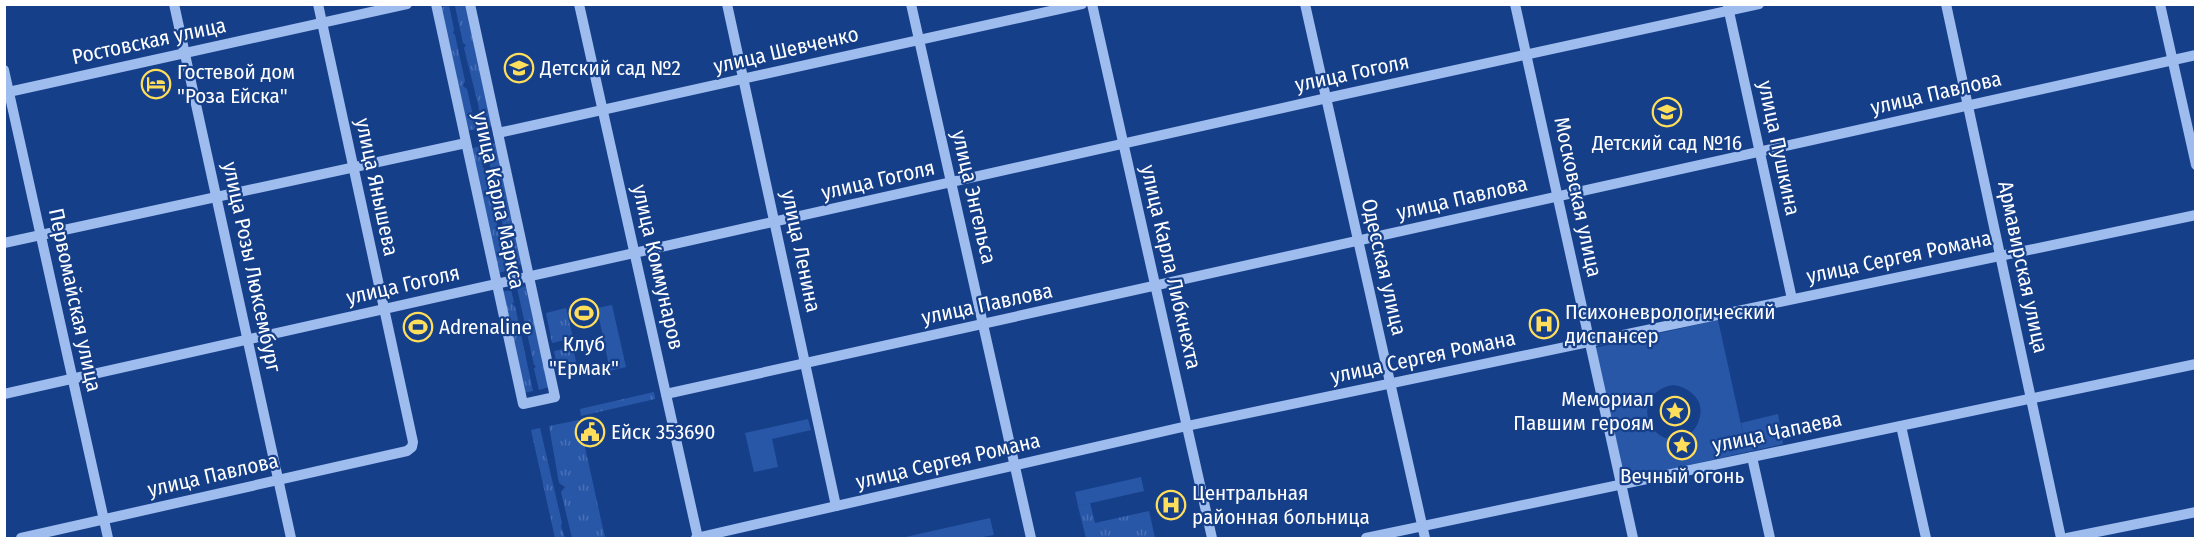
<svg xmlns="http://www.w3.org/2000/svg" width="2200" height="543" viewBox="0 0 2200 543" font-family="'Fira Sans Condensed',sans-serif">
  <defs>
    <pattern id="grass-tufts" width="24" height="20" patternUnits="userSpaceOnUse" patternTransform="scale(1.5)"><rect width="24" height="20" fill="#2957a8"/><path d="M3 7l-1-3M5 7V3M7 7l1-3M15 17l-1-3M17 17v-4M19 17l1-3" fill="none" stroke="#4970b5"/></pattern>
  </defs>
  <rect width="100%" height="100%" fill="#163f89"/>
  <!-- grass -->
  <g fill="url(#grass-tufts)">
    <path d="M449 5 454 30 453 33 455 35 465 81 463 86 467 89 476 129 466 131 439 8Z"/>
    <path d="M458 5H465L492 126 482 128 478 104 464 48 466 45 463 43 455 6Z"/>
    <path d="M496 143 522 264 512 266 509 252 511 250 508 248 495 190 498 185 493 181 486 145Z"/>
    <path d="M480 146 484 164 482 167 484 168 497 225 495 228 498 230 507 271 497 273 470 149Z"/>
    <path d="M527 286 549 387 539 390 534 369 536 366 534 365 527 333 529 327 525 324 517 288Z"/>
    <path d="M511 290 514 302 512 304 515 306 533 391 523 393 501 292Z"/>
    <path d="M566 308 573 338 552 343 546 313Z"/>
    <path d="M573 347 576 362 557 366 554 351Z"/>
    <path d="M654 392 655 399 581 416 580 409Z"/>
    <path d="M1778 414 1783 444 1747 452 1741 423Z"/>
    <path d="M579 420 605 538H572L561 492 565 487 559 483 549 426Z"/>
    <path d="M540 428 562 523 561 526 565 538H555L531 430Z"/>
    <path d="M1090 503 1095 523 1149 511 1155 538H1086L1078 506Z"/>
  </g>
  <!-- park -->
  <g fill="#2957a8" fill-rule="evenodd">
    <path d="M612 305 626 367 610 371 597 308Z"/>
    <path d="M1718 320 1747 452 1623 480 1594 348ZM1673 385C1690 387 1706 401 1699 420 1697 428 1691 434 1684 437 1649 451 1628 393 1673 385Z"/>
    <path d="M808 419 811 430 772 439 778 467 754 472 745 433Z"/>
    <path d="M1141 477 1144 491 1078 506 1075 492Z"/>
    <path d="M990 518 994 535 977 538H901Z"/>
  </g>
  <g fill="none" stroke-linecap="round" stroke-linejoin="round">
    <!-- minor -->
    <g stroke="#9ebcee" stroke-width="10">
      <path d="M174 4 291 538"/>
      <path d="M436 4 523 404 555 397 470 4"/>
      <path d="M579 4 698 538"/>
      <path d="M727 4 836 506"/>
      <path d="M911 4 1031 538"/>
      <path d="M1092 4 1212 538"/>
      <path d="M1305 4 1425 538"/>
      <path d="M1515 4 1633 538"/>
      <path d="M1946 4 2061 538"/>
      <path d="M2160 4 2196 165"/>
      <path d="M1728 7 1792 299"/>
      <path d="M4 70 108 538"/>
      <path d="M4 93 407 4"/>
      <path d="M498 133 1082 4"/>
      <path d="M4 243 466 143"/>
      <path d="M4 394 1327 98 1759 4"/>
      <path d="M666 394 2196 55"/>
      <path d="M1901 426 1926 538"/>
      <path d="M1752 457 1770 538"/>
      <path d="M21 538 407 451 412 447 413 442 318 4"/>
      <path d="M696 538 1187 426 2196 215"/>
      <path d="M1366 538 2196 364"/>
      <path d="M2067 538 2196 512"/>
    </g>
  </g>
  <!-- icons -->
  <defs>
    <g id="school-ring" transform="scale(1.5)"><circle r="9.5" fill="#163f89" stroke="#ffde5c" stroke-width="1.5"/><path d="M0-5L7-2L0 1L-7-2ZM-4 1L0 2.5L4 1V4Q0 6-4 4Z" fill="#ffde5c"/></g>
    <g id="hotel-ring" transform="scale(1.5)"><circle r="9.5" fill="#163f89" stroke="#ffde5c" stroke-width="1.5"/><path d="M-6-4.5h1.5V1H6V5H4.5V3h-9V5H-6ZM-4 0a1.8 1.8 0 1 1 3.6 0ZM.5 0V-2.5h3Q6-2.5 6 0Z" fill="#ffde5c"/></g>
    <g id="stadium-ring" transform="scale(1.5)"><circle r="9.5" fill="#163f89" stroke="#ffde5c" stroke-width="1.5"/><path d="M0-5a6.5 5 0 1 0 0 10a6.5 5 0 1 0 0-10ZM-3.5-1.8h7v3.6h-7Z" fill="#ffde5c"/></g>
    <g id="hospital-ring" transform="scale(1.5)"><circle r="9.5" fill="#163f89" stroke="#ffde5c" stroke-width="1.5"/><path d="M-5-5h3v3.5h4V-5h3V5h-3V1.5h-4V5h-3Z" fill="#ffde5c"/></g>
    <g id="sight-ring" transform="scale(1.5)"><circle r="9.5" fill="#163f89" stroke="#ffde5c" stroke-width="1.5"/><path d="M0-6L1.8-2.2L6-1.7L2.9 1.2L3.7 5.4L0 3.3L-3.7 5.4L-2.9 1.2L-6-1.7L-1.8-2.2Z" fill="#ffde5c"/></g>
    <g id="civic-ring" transform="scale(1.5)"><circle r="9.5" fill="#163f89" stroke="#ffde5c" stroke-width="1.5"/><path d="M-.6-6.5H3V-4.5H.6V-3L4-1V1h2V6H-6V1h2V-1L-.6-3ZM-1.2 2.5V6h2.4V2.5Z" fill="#ffde5c"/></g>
  </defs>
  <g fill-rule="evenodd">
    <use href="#school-ring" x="519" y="68"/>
    <use href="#hotel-ring" x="156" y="84"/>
    <use href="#school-ring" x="1667" y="112"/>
    <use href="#stadium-ring" x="584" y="313"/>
    <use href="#hospital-ring" x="1544" y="324"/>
    <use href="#stadium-ring" x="418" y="327"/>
    <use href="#sight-ring" x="1675" y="411"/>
    <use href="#civic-ring" x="590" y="432"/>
    <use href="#sight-ring" x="1682" y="445"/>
    <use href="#hospital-ring" x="1171" y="505"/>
  </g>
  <g text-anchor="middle" stroke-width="4.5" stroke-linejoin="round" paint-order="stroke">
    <!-- street labels -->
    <g font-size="21" fill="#fff" stroke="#163f89">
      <text transform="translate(149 41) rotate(-12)" y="7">Ростовская улица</text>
      <text transform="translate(786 50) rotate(-13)" y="7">улица Шевченко</text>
      <text transform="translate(1352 73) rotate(-12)" y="7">улица Гоголя</text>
      <text transform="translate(1936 93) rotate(-13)" y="7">улица Павлова</text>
      <text transform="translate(1779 148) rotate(78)" y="7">улица Пушкина</text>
      <text transform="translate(878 180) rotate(-13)" y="7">улица Гоголя</text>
      <text transform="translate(377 187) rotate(78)" y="7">улица Янышева</text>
      <text transform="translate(974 197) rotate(77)" y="7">улица Энгельса</text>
      <text transform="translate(1578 197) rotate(78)" y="7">Московская улица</text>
      <text transform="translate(1462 198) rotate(-13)" y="7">улица Павлова</text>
      <text transform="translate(499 200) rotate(78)" y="7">улица Карла Маркса</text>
      <text transform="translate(801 251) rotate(78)" y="7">улица Ленина</text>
      <text transform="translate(1899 257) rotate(-12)" y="7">улица Сергея Романа</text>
      <text transform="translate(252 267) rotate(78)" y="7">улица Розы Люксембург</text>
      <text transform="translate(658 267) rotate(77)" y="7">улица Коммунаров</text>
      <text transform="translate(1171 267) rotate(77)" y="7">улица Карла Либкнехта</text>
      <text transform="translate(1384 267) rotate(77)" y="7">Одесская улица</text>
      <text transform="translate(2023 267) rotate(78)" y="7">Армавирская улица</text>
      <text transform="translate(403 285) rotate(-13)" y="7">улица Гоголя</text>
      <text transform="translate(75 300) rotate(78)" y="7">Первомайская улица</text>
      <text transform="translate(987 304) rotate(-12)" y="7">улица Павлова</text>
      <text transform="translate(1423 357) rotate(-12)" y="7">улица Сергея Романа</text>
      <text transform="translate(1777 432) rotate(-12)" y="7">улица Чапаева</text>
      <text transform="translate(948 461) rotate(-13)" y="7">улица Сергея Романа</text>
      <text transform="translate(213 475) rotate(-13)" y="7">улица Павлова</text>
    </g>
    <!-- poi labels -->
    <g font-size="21" fill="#fff" stroke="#163f89" text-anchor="start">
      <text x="540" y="75">Детский сад №2</text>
      <text x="177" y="79">Гостевой дом<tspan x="177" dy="24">"Роза Ейска"</tspan></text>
      <text x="1667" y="150" text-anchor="middle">Детский сад №16</text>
      <text x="1565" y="319">Психоневрологический<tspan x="1565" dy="24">диспансер</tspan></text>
      <text x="439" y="334">Аdrenaline</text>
      <text x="584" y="351" text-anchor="middle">Клуб<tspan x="584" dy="24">"Ермак"</tspan></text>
      <text x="1654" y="406" text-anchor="end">Мемориал<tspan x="1654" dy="24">Павшим героям</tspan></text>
      <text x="611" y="439">Ейск 353690</text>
      <text x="1682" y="483" text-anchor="middle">Вечный огонь</text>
      <text x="1192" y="500">Центральная<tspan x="1192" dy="24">районная больница</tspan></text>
    </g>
  </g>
  <!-- border -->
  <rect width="2200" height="543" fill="none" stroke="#ffffff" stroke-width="12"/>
</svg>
